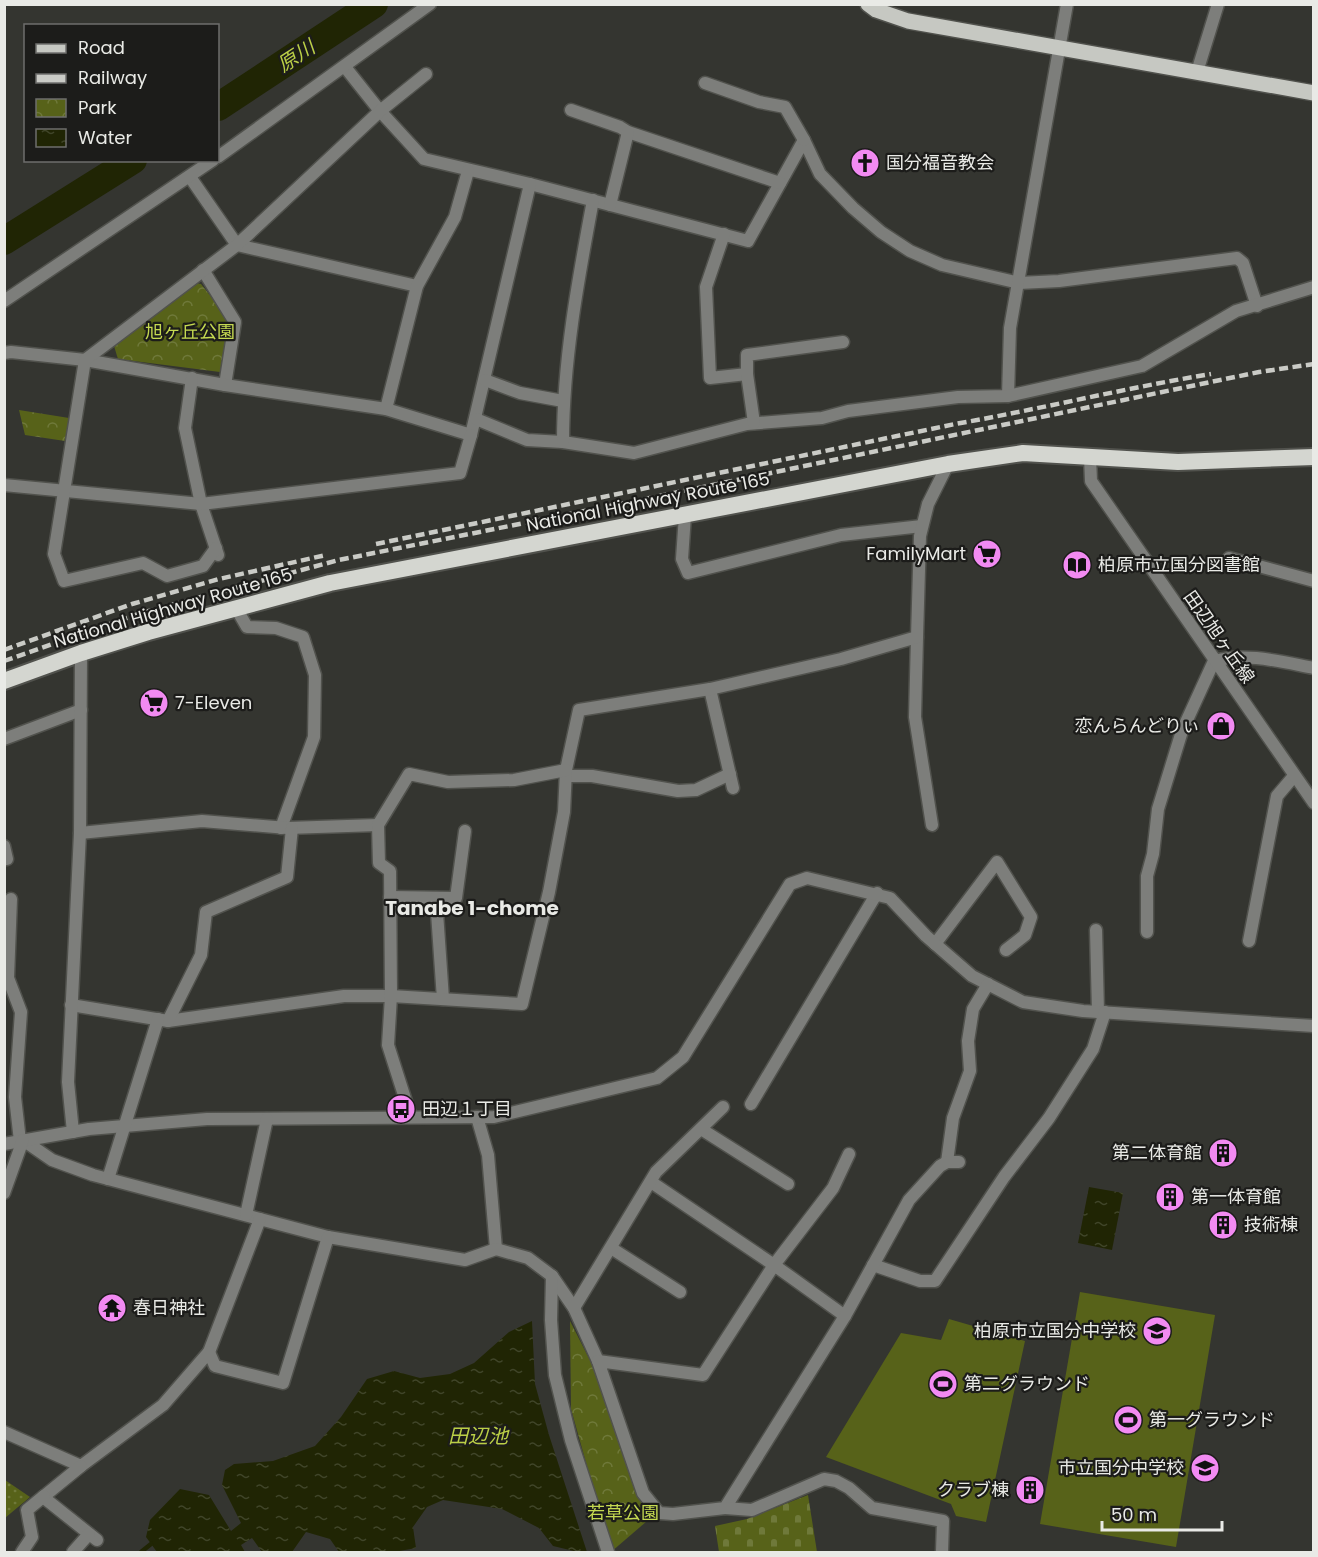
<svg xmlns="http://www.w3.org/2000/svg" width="1318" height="1557" viewBox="0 0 1318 1557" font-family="Poppins,'Noto Sans JP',sans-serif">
  <defs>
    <pattern id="cemetery-stones" width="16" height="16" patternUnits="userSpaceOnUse" patternTransform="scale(1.5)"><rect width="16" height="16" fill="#576219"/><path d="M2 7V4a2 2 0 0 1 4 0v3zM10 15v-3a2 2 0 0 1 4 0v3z" fill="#6f793a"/></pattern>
    <pattern id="park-crowns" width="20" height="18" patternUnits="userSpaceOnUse" patternTransform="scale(1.5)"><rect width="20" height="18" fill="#576219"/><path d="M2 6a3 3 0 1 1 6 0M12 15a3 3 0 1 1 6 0" fill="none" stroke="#6f793a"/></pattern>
    <pattern id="garden-dots" width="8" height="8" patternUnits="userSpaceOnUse" patternTransform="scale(1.5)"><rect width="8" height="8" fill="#576219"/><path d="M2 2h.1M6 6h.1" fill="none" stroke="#6f793a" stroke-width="1.8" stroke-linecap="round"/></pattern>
    <pattern id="water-ripples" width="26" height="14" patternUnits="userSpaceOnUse" patternTransform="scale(1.5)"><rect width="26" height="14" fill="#202504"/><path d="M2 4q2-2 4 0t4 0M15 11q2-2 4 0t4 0" fill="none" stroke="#404529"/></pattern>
  </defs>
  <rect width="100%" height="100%" fill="#343530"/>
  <!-- cemetery -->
  <path fill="url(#cemetery-stones)" d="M808 1495 817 1552H719L715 1526 747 1519Z"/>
  <!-- park -->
  <g fill="url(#park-crowns)">
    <path d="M196 283 201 284 224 313 228 324 220 372 118 359 114 346Z"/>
    <path d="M19 410 69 418 65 441 25 435Z"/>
    <path d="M570 1321 601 1382 654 1515 611 1552 571 1409Z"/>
  </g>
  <!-- garden -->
  <path fill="url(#garden-dots)" d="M5 1480 30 1497 5 1518Z"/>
  <!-- pitch -->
  <g fill="#576219">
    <path d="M1080 1292 1215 1315 1176 1547 1040 1524Z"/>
    <path d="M949 1319 1025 1341 986 1522 956 1516 951 1504 826 1457 901 1333 941 1340Z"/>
  </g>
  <!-- water -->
  <g fill="url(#water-ripples)">
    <path d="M1089 1187 1123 1193 1112 1250 1078 1243Z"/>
    <path d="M532 1321 535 1384 549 1435 587 1552H578L553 1546 539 1528 502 1509 443 1500 427 1507 413 1527 416 1548 394 1552H339L330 1539 306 1532 292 1552H262L252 1538 241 1545 245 1552H157L146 1537 150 1520 180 1489 209 1495 231 1531 241 1523 222 1485 225 1470 234 1464 273 1461 315 1446 341 1417 367 1379 394 1371 420 1378 450 1374 474 1363 509 1332Z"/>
  </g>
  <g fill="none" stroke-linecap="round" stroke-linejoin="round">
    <!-- stream -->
    <path stroke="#202504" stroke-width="4.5" d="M141 1552 151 1544"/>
    <!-- river -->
    <g stroke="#202504" stroke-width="28">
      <path d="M218 107 374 4"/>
      <path d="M4 241 133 160"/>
    </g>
    <!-- minor casing -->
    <g stroke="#51524d" stroke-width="15">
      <g id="minor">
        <path d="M345 67 380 111 424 159 530 184 748 241 804 140 820 174 853 208 881 232 910 251 942 265 1019 283 1059 281 1237 258 1243 263 1257 306"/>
        <path d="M1197 72 1218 4"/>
        <path d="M705 83 759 102 785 107 804 140"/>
        <path d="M571 110 620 127 628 132 780 183"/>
        <path d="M218 157 430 4"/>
        <path d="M190 177 237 245 417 286"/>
        <path d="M610 205 628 132"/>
        <path d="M724 234 706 287 710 378 747 374"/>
        <path d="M203 270 235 322 225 385"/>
        <path d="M4 301 213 160"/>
        <path d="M4 353 11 352 85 360 225 385 386 409 471 435 530 184"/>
        <path d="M192 378 185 428 201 504 218 555"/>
        <path d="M485 380 520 393 563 401"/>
        <path d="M1008 396 1010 328 1067 4"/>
        <path d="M386 409 417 286 455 217 468 171"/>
        <path d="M476 419 527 440 563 442 634 453 747 424 822 418 848 411 958 397 1008 396 1142 366 1236 311 1314 287"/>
        <path d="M754 423 747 374V355L843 342"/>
        <path d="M563 442C563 361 578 280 593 200"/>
        <path d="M4 485 201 504 460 473 471 435"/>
        <path d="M685 515 682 559 688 573 841 535 922 526"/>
        <path d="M216 548 203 566 167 576 143 563 64 581 54 554 85 360 237 245 380 111 426 74"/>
        <path d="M1229 558 1314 581"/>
        <path d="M236 608 247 627 276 628 303 637 315 675 314 737 281 828"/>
        <path d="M917 637 915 717 932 825"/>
        <path d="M710 689 733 788"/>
        <path d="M4 739 81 710"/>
        <path d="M566 776H592L678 791 696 790 730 774"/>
        <path d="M80 833 202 821 287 828 378 825"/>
        <path d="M4 846 7 859H4"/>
        <path d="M390 897 456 898 465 831"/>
        <path d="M436 898 443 999"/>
        <path d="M11 899 8 978 21 1012 15 1097 20 1141"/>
        <path d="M1096 930 1098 1012"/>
        <path d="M1147 932V876L1153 854 1158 809 1182 731 1214 661C1246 652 1282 662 1314 668"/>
        <path d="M1249 941 1277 796 1294 776"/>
        <path d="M935 944 997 862 1031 917 1025 935 1006 950"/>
        <path d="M71 1005 168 1021 344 996H391L522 1004 549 892 564 812 566 770 579 710 710 689 841 659 917 637 920 536 928 504 948 464"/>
        <path d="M168 1021 201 955 206 912 287 877 292 828"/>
        <path d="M751 1104 877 893"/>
        <path d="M411 1117 388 1045 391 996 390 871 379 863 378 825 409 774 448 782 514 780 566 770"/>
        <path d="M477 1117 488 1155 496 1249"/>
        <path d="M701 1129 788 1184"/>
        <path d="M73 1132 68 1082 80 833 81 653"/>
        <path d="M23 1140 52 1160 93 1175 328 1237 465 1260 496 1249 528 1258 552 1276 574 1308 598 1361"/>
        <path d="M4 1144 89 1129 207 1119 494 1117 657 1078 683 1057 790 884 807 878 890 898 926 936 972 976 1023 1002 1083 1011 1314 1026"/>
        <path d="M947 1162 953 1118 970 1071 968 1041 973 1009 988 984"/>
        <path d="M108 1179 158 1019"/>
        <path d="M651 1182 774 1265 845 1316 725 1508 673 1514 659 1513 643 1493 598 1361 703 1375 774 1265 833 1188 849 1154"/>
        <path d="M4 1193 23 1140"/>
        <path d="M246 1215 267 1119"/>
        <path d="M611 1248 680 1292"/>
        <path d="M873 1265 920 1281H935L1004 1177 1049 1118 1093 1049 1105 1012"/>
        <path d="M552 1276 551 1320 555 1375 571 1440 608 1552"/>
        <path d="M574 1308 656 1172 723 1107"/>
        <path d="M845 1316 909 1200 940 1166 947 1162H959"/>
        <path d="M209 1352 260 1219"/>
        <path d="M4 1432 81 1466 163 1405 209 1352 215 1366 283 1383 328 1237"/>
        <path d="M81 1466 43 1497 97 1540"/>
        <path d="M725 1508 752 1510 824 1479 836 1481 849 1488 872 1508 943 1521 942 1552"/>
        <path d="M22 1552 32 1537 27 1510 44 1496"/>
        <path d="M73 1552 89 1534"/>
      </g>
    </g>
    <!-- tertiary casing -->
    <g stroke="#51524d" stroke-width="15">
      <path id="tertiary" d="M1090 457 1091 481 1314 803"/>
    </g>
    <!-- primary casing -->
    <g stroke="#51524d" stroke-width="18">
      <path id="primary" d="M868 4 876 10 908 21 1314 93"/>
    </g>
    <!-- trunk casing -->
    <g stroke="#51524d" stroke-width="20">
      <path id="trunk" d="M4 681 81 653 148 632 330 583 948 464 1023 453 1178 462 1314 457"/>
    </g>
    <!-- minor -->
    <use href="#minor" stroke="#7d7e7b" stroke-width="12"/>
    <!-- tertiary -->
    <use href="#tertiary" stroke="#7d7e7b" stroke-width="12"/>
    <!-- primary -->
    <use href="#primary" stroke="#c6c8c2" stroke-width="15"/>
    <!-- trunk -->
    <use href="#trunk" stroke="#d4d6d0" stroke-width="16"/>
    <!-- rail -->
    <g stroke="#cacbc6" stroke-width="4.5" stroke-dasharray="9 4.5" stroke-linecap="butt">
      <path d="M376 544 955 424C1041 409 1125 388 1211 374"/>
      <path d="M4 650 132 604 219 579 326 555"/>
      <path d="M4 661 141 613 339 560 640 500 1259 372 1314 364"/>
    </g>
  </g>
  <!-- icons -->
  <defs>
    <g id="church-disc" transform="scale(1.5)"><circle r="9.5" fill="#f28af2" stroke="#1c1c1a"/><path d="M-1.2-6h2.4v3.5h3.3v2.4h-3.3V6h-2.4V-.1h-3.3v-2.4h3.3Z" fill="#111"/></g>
    <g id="supermarket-disc" transform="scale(1.5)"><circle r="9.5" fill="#f28af2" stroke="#1c1c1a"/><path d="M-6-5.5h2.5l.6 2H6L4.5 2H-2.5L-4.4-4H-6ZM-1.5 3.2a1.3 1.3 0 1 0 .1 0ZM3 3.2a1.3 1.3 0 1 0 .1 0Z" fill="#111"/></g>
    <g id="library-disc" transform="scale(1.5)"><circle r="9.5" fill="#f28af2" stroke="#1c1c1a"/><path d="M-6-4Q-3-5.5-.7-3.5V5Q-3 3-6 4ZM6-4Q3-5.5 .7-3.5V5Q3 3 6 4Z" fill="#111"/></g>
    <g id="shop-disc" transform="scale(1.5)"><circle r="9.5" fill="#f28af2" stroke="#1c1c1a"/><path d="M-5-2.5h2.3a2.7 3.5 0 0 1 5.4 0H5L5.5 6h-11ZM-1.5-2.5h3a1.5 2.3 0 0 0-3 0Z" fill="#111"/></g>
    <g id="bus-disc" transform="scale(1.5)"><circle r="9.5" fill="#f28af2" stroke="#1c1c1a"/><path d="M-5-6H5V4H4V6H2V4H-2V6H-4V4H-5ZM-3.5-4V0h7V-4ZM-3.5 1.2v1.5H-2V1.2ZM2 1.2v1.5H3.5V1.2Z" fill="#111"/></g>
    <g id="building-disc" transform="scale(1.5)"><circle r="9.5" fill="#f28af2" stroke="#1c1c1a"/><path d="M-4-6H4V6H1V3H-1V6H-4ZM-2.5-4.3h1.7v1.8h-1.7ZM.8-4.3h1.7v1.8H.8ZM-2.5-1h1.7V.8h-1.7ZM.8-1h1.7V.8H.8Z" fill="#111"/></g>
    <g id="temple-disc" transform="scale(1.5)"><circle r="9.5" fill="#f28af2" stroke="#1c1c1a"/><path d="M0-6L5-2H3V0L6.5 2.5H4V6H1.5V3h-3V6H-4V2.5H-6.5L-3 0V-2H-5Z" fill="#111"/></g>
    <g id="school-disc" transform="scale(1.5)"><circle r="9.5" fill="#f28af2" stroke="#1c1c1a"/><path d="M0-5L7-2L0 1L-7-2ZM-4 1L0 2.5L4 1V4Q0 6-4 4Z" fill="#111"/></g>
    <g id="stadium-disc" transform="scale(1.5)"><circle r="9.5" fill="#f28af2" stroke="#1c1c1a"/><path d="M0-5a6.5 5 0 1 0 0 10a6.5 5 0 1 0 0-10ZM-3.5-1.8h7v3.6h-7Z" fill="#111"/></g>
  </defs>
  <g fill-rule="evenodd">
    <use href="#church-disc" x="865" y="163"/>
    <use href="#supermarket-disc" x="987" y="554"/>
    <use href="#library-disc" x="1077" y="565"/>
    <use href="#supermarket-disc" x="154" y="703"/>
    <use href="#shop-disc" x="1221" y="726"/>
    <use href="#bus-disc" x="401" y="1109"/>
    <use href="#building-disc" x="1223" y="1153"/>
    <use href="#building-disc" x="1170" y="1197"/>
    <use href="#building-disc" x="1223" y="1225"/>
    <use href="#temple-disc" x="112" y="1308"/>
    <use href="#school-disc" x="1157" y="1331"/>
    <use href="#stadium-disc" x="943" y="1384"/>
    <use href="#stadium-disc" x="1128" y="1420"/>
    <use href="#school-disc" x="1205" y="1468"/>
    <use href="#building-disc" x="1030" y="1490"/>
  </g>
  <g text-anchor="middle" stroke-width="4.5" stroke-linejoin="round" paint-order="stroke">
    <!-- poi labels -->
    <g font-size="18" fill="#e9eae6" stroke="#1c1c1a" text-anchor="start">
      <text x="886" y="169">国分福音教会</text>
      <text x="966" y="560" text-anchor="end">FamilyMart</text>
      <text x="1098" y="571">柏原市立国分図書館</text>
      <text x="175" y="709">7-Eleven</text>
      <text x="1200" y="732" text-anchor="end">恋んらんどりぃ</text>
      <text x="422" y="1115">田辺１丁目</text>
      <text x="1202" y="1159" text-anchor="end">第二体育館</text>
      <text x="1191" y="1203">第一体育館</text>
      <text x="1244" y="1231">技術棟</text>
      <text x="133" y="1314">春日神社</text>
      <text x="1136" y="1337" text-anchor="end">柏原市立国分中学校</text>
      <text x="964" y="1390">第二グラウンド</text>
      <text x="1149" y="1426">第一グラウンド</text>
      <text x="1184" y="1474" text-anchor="end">市立国分中学校</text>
      <text x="1009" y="1496" text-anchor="end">クラブ棟</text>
    </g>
    <!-- park labels -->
    <g font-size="18" fill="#c5d951" stroke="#1c1c1a">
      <text x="190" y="338">旭ヶ丘公園</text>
      <text x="623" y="1519">若草公園</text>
    </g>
    <!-- street labels -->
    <g font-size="18" fill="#e9eae6" stroke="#1c1c1a">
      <text transform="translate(648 502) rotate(-11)" y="6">National Highway Route 165</text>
      <text transform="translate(173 608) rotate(-16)" y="6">National Highway Route 165</text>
      <text transform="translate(1219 637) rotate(55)" y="6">田辺旭ヶ丘線</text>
    </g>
    <!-- water labels -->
    <g font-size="20" font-style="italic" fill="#bbcf46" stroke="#1c1c1a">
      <text transform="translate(296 56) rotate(-33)" y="7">原川</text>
      <text x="478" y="1443">田辺池</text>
    </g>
    <!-- neighbourhood labels -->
    <g font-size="20" font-weight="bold" fill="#e9eae6" stroke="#1c1c1a">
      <text x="472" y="915">Tanabe 1-chome</text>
    </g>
  </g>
  <!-- border -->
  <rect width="1318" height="1557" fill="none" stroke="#e9eae6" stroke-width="12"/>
  <!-- legend -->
  <rect x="24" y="24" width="195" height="138" fill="#1c1c1a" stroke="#6e6e6c" stroke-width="1.5"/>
  <rect x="36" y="44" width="30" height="9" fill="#c6c8c2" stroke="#6e6e6c" stroke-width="1.5"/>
  <text x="78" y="54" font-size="18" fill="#e9eae6">Road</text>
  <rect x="36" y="74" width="30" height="9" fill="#cacbc6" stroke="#6e6e6c" stroke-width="1.5"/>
  <text x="78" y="84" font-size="18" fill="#e9eae6">Railway</text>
  <rect x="36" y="99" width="30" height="18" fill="url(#park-crowns)" stroke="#6e6e6c" stroke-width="1.5"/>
  <text x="78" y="114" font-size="18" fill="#e9eae6">Park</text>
  <rect x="36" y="129" width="30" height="18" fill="url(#water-ripples)" stroke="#6e6e6c" stroke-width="1.5"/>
  <text x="78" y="144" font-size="18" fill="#e9eae6">Water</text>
  <!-- scale -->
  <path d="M1102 1521v9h120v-9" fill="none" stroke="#e9eae6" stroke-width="3"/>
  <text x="1111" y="1521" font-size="18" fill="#e9eae6" stroke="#1c1c1a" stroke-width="4.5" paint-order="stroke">50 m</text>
</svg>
